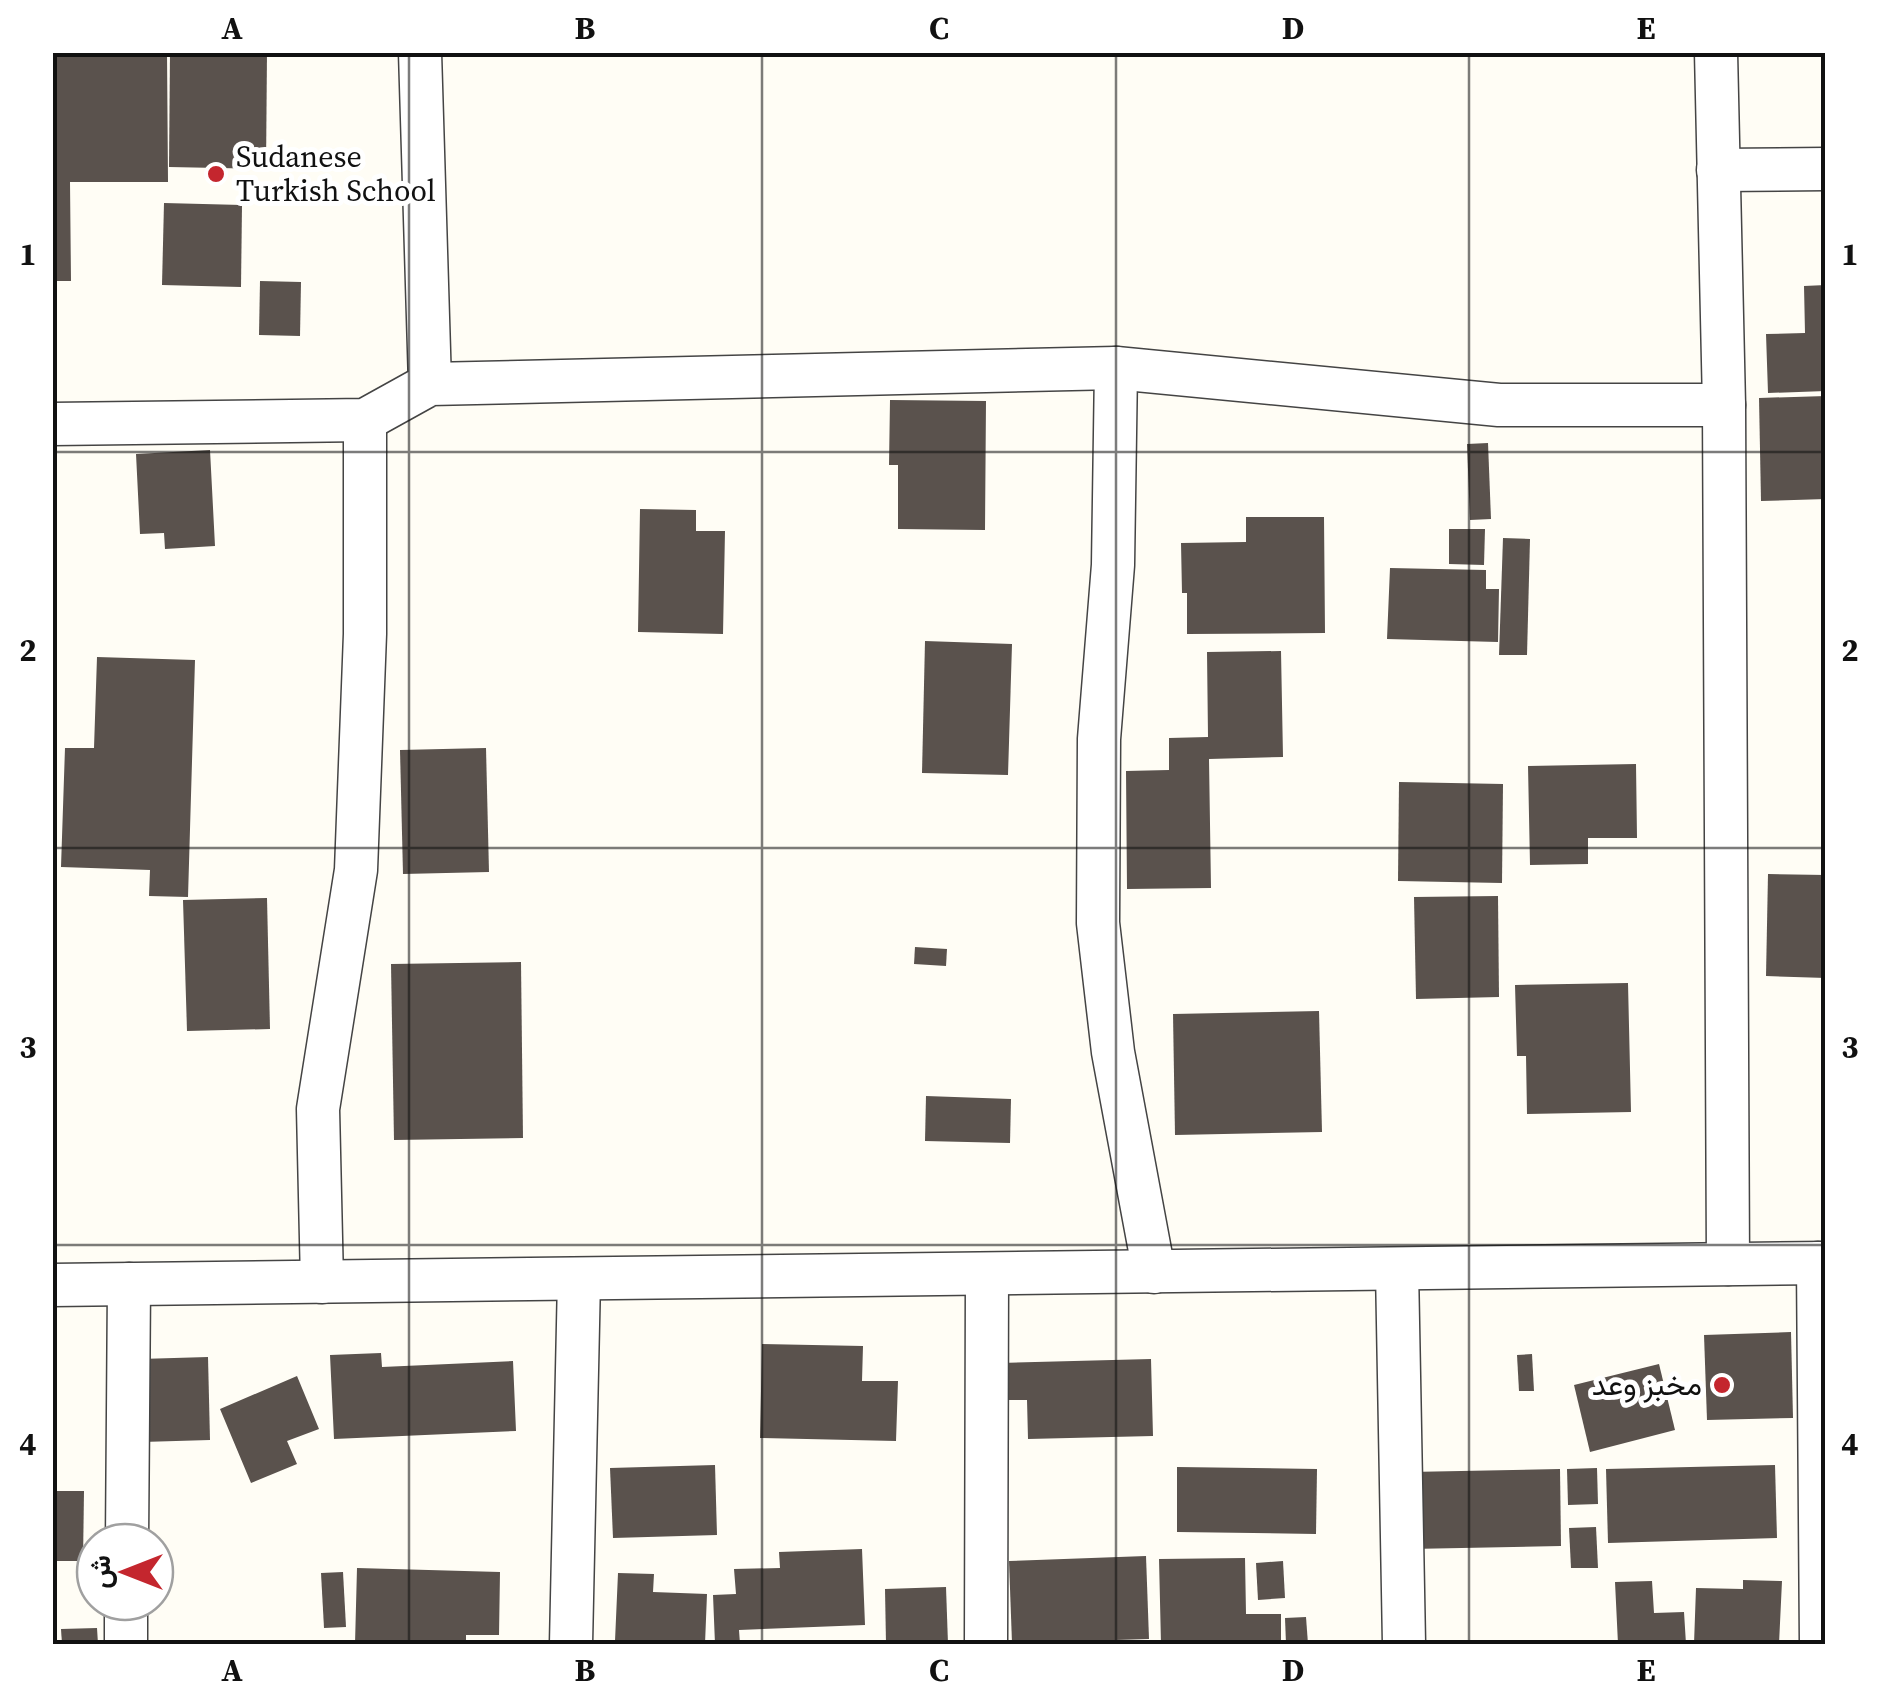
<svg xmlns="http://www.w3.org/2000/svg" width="1878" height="1697" viewBox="0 0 1878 1697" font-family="'Source Serif 4',Vazirmatn,serif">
  <rect width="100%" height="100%" fill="#fffdf5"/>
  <!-- building -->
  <g fill="#5a524d">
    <path d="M52 52H167L168 182H70L71 281H52Z"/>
    <path d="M170 52H267L266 169 169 167Z"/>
    <path d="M164 203 242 205 241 287 162 285Z"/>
    <path d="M260 281 301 282 300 336 259 335Z"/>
    <path d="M1826 285V391L1768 393 1766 334 1805 333 1804 286Z"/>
    <path d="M1826 396V499L1761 501 1759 398Z"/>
    <path d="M890 400 986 401 985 530 898 529V465H889Z"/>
    <path d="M1488 443 1491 519 1470 520 1467 444Z"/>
    <path d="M210 450 215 546 165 549 164 533 140 534 136 454Z"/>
    <path d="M640 509 696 510V531H725L723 634 638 632Z"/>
    <path d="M1246 517H1324L1325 633 1187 634V593H1182L1181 543 1246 542Z"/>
    <path d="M1449 529H1485L1484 565 1449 564Z"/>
    <path d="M1503 538 1530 539 1527 655H1499Z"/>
    <path d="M1390 568 1486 570V589H1499L1498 642 1387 639Z"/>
    <path d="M925 641 1012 644 1008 775 922 773Z"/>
    <path d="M1281 651 1283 757 1209 759 1211 888 1127 889 1126 771 1169 770V738L1208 737 1207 652Z"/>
    <path d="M97 657 195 660 188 897 149 896 150 870 61 867 65 748H94Z"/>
    <path d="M486 748 489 872 403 874 400 750Z"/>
    <path d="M1636 764 1637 838H1588V864L1530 865 1528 766Z"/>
    <path d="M1399 782 1503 784 1502 883 1398 881Z"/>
    <path d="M1768 874 1826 875V978L1766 976Z"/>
    <path d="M1498 896 1499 997 1416 999 1414 897Z"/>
    <path d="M267 898 270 1029 187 1031 183 900Z"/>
    <path d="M915 947 947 949 946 966 914 964Z"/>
    <path d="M521 962 523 1138 394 1140 391 964Z"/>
    <path d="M1628 983 1631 1112 1527 1114 1526 1056H1517L1515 985Z"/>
    <path d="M1319 1011 1322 1132 1175 1135 1173 1014Z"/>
    <path d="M926 1096 1011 1099 1010 1143 925 1141Z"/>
    <path d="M1791 1332 1793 1418 1707 1420 1704 1335Z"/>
    <path d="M762 1344 863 1346 862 1381H898L896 1441 760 1438Z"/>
    <path d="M381 1353 382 1367 513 1361 516 1431 334 1439 330 1355Z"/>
    <path d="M1532 1354 1534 1391H1519L1517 1355Z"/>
    <path d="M208 1357 210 1440 142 1442 140 1359Z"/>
    <path d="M1151 1359 1153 1436 1028 1439 1027 1400H1001L1000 1363Z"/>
    <path d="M1659 1364 1675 1430 1590 1452 1574 1385Z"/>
    <path d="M297 1376 319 1429 287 1441 297 1464 251 1483 220 1409Z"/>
    <path d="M715 1465 717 1535 613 1538 610 1468Z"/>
    <path d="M1775 1465 1777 1538 1608 1543 1606 1469Z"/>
    <path d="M1177 1467 1317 1469 1316 1534 1177 1532Z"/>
    <path d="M1597 1468 1598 1504 1568 1505 1567 1469Z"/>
    <path d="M1560 1469 1561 1546 1410 1549 1409 1472Z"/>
    <path d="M52 1491H84L83 1561H52Z"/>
    <path d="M1596 1527 1598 1568H1571L1569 1528Z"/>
    <path d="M862 1549 865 1625 739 1630 740 1644H715L713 1595 736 1594 734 1569 780 1568 779 1552Z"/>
    <path d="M1146 1556 1149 1639 1012 1643 1009 1561Z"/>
    <path d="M1245 1558 1246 1614H1281V1642L1161 1644 1159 1559Z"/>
    <path d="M1283 1561 1285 1598 1258 1600 1256 1563Z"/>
    <path d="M357 1568 500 1572 499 1635H466V1644H355Z"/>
    <path d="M343 1572 346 1627 324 1628 321 1573Z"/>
    <path d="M618 1573 654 1574 653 1592 707 1594 705 1644 615 1641Z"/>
    <path d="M1743 1580 1782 1581 1779 1644H1694L1696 1588 1743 1589Z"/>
    <path d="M1652 1581 1654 1613 1684 1612 1686 1644H1618L1615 1582Z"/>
    <path d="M946 1587 948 1644H886L885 1589Z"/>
    <path d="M1306 1617 1308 1644H1286L1285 1618Z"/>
    <path d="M97 1628 98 1644H62L61 1629Z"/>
  </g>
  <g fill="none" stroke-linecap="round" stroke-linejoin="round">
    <!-- minor casing -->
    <g stroke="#444" stroke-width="45">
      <g id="minor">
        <path d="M420 52 430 384"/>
        <path d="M1716 52 1724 405 1728 1264"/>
        <path d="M1718 170 1826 169"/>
        <path d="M1116 368 1113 565 1099 739 1098 923 1113 1052 1154 1272"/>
        <path d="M52 424 365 420 430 384 1116 368 1499 405H1724"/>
        <path d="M1818 1263 1821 1644"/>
        <path d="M1397 1269 1404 1644"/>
        <path d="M322 1282 318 1109 356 870 365 634V420"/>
        <path d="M52 1285 1826 1263"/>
        <path d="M127 1542 129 1284"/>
        <path d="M126 1644V1602"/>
        <path d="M571 1644 579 1279"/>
        <path d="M986 1644 987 1274"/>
      </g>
    </g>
    <!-- minor -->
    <use href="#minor" stroke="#fff" stroke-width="42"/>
  </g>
  <!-- grid -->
  <path fill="none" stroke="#111" stroke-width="2.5" stroke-opacity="0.55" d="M409 52V1644M762 52V1644M1116 52V1644M1469 52V1644M52 452H1826M52 848H1826M52 1245H1826"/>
  <!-- markers -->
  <g fill="#c4262e" stroke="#fff" stroke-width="4">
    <circle cx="216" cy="174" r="10"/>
    <circle cx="1722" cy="1385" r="10"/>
  </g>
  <g text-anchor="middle" stroke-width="10" stroke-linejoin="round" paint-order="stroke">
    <!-- poi labels -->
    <g font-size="30" fill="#111" stroke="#fff" text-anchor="start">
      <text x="236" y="167">Sudanese<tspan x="236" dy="34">Turkish School</tspan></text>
      <text x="1702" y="1395" text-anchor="end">مخبز وعد</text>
    </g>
  </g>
  <!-- border -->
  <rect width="1878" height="1697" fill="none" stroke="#ffffff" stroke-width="110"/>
  <!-- north arrow -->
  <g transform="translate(125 1572) rotate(270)"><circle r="48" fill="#ffffff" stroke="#a0a0a0" stroke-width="2.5"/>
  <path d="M0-8L18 38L0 25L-18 38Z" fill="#c4262e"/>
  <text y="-15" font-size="28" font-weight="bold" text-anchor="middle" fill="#111111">ش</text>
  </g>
  <rect x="55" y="55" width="1768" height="1587" fill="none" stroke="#111" stroke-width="4"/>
  <g font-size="32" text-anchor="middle" font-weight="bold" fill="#111">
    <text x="232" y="39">A</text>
    <text x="585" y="39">B</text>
    <text x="939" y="39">C</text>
    <text x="1293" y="39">D</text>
    <text x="1646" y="39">E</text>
    <text x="28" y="265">1</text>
    <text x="1850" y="265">1</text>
    <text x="28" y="661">2</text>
    <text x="1850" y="661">2</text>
    <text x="28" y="1058">3</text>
    <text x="1850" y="1058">3</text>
    <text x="28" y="1455">4</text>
    <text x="1850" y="1455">4</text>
    <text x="232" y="1681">A</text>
    <text x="585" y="1681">B</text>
    <text x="939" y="1681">C</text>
    <text x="1293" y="1681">D</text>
    <text x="1646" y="1681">E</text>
  </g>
</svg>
